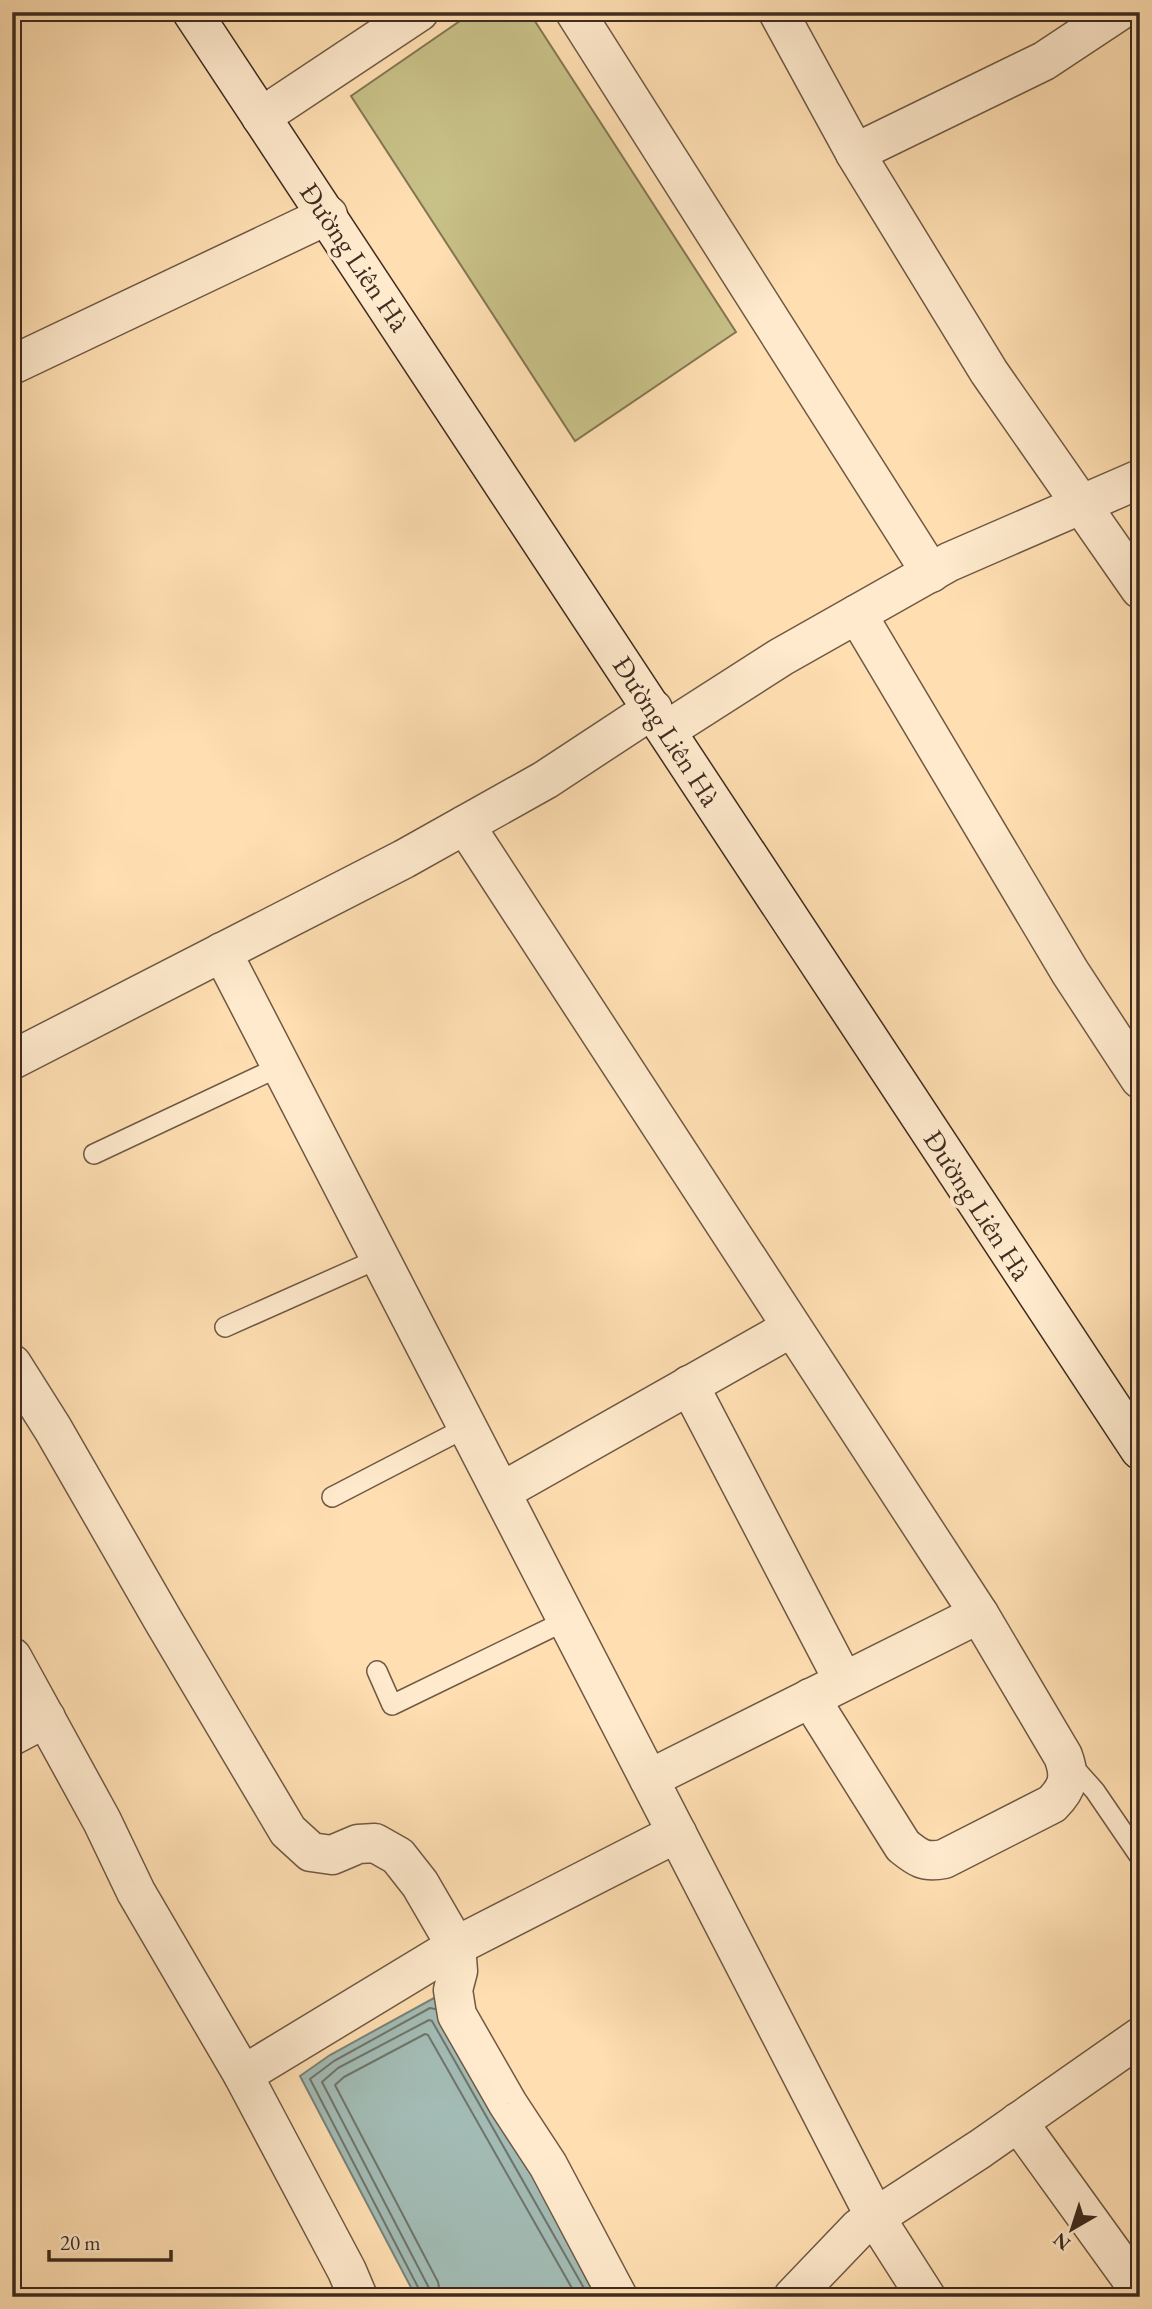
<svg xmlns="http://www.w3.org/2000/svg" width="1152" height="2309" viewBox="0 0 1152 2309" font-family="'EB Garamond',serif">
  <rect width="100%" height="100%" fill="#ffdfb2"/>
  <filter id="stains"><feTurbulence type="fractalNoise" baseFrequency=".00286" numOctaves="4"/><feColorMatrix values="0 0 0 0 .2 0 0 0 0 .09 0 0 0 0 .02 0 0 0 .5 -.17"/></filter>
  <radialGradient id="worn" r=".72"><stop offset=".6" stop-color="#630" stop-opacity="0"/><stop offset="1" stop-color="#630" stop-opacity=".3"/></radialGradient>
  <!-- green -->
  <path fill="#c7c087" stroke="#837654" stroke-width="2" d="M473 12H529L736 332 575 441 351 96Z"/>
  <!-- water -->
  <path fill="#a2bbb4" stroke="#7a8279" stroke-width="2" d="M434 1998 438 2001 607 2297H416L300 2076 330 2055Z"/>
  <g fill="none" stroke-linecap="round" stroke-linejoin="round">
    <!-- shore -->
    <g stroke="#70746a" stroke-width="2">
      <path d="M421 2297 420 2291 310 2079 334 2061 430 2008 435 2009"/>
      <path d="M430 2297 429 2288 322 2082 338 2068 429 2020 432 2021 589 2297"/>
      <path d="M441 2297 438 2282 335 2085 344 2077 425 2034 428 2035 577 2297"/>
    </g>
    <!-- service casing -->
    <g stroke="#6f5944" stroke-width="22">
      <g id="service">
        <path d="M94 1154 281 1066"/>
        <path d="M225 1327 380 1258"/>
        <path d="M332 1497 467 1427"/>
        <path d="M377 1671 392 1705 567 1620"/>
        <path d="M1070 1763 1095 1791 1140 1857"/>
      </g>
    </g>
    <!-- minor casing -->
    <g stroke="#6f5944" stroke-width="41">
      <g id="minor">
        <path d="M575 12 931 573"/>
        <path d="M778 12 855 153 989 372 1140 589"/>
        <path d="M261 117 419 12"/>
        <path d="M855 153 1044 61 1118 12"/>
        <path d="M12 365 328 215"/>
        <path d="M857 614 1070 972 1140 1079"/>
        <path d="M667 730 781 657 949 562 1140 479"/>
        <path d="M465 825 979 1614 1063 1756C1071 1777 1068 1788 1052 1804L944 1859C924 1863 918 1858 903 1846L810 1698"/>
        <path d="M222 952 875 2217 926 2297"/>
        <path d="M12 1060 404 859 545 780 653 709"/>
        <path d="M12 1364 53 1429 164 1622 288 1831 311 1852 332 1855 358 1844 375 1843 398 1856 420 1884 456 1946 458 1971 453 1990 457 2015 508 2104 548 2165 618 2297"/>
        <path d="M689 1385 843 1680"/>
        <path d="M501 1492 791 1328"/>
        <path d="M12 1657 102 1821 136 1892 243 2075 347 2271 358 2297"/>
        <path d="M12 1736 46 1718"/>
        <path d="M649 1779 979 1614"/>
        <path d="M243 2075 456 1946 677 1833"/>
        <path d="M1018 2122 1140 2291"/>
        <path d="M793 2297 859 2228 980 2149 1140 2037"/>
      </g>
    </g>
    <!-- secondary casing -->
    <g stroke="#3f2c20" stroke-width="41">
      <path id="secondary" d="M192 12 1140 1450"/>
    </g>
    <!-- service -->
    <use href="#service" stroke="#ffeacd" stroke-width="19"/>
    <!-- minor -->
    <use href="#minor" stroke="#ffeacd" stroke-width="38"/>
    <!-- secondary -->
    <use href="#secondary" stroke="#ffeacd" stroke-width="38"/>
  </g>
  <g text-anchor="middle" stroke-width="7" stroke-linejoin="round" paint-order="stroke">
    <!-- street labels -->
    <g font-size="28" fill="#3f2c20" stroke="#ffeacd">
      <text transform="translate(355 257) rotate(56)" y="10">Đường Liên Hà</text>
      <text transform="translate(667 731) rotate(57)" y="10">Đường Liên Hà</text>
      <text transform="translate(978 1205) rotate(57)" y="10">Đường Liên Hà</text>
    </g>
  </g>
  <!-- margin -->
  <rect width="1152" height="2309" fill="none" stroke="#ffdfb2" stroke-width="42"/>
  <rect x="14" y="14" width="1124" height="2281" fill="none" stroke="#3f2c20" stroke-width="3.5"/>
  <rect x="21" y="21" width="1110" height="2267" fill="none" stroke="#3f2c20" stroke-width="2"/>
  <!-- north arrow -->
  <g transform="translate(1072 2229) rotate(219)" stroke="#ffeacd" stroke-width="5" paint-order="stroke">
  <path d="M0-5L12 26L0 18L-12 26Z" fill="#3f2c20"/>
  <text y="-10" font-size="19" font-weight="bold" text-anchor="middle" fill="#3f2c20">N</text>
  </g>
  <!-- scale -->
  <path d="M49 2250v10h122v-10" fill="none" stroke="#3f2c20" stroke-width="3.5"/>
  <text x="60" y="2250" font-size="21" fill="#3f2c20" stroke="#ffeacd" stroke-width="5" paint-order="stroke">20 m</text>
  <rect width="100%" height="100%" filter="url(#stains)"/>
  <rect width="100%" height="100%" fill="url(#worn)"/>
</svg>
